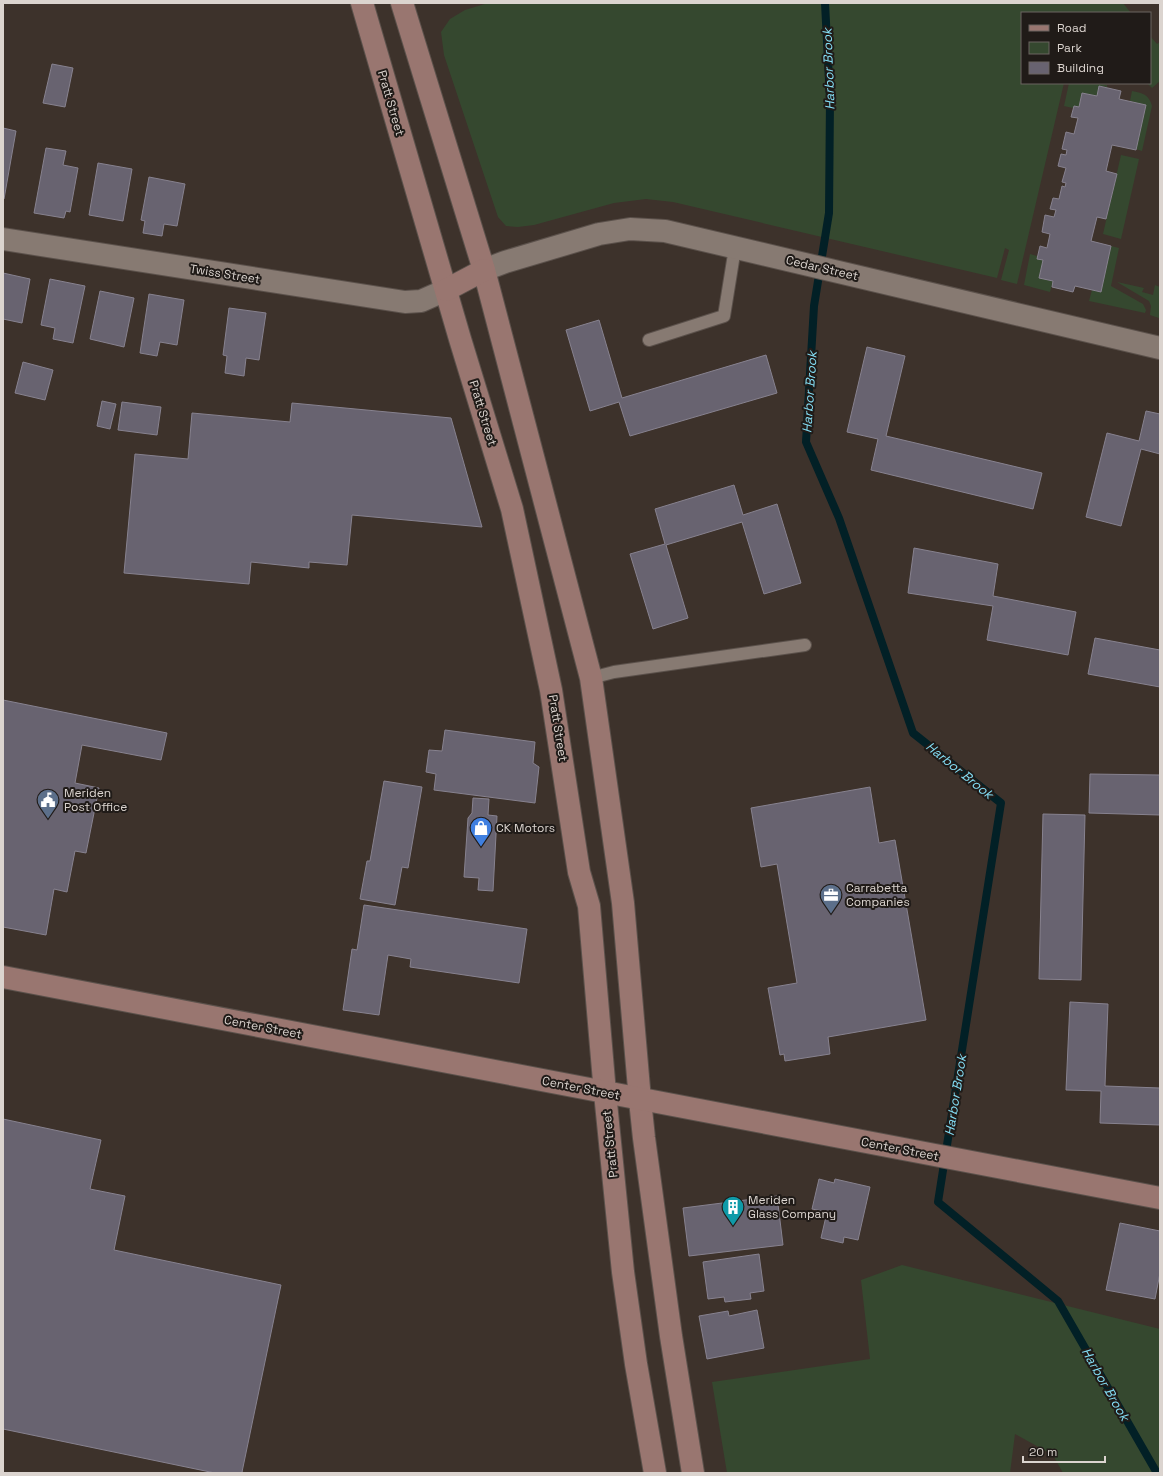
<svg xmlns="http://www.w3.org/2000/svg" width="1163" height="1476" viewBox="0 0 1163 1476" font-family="'Space Grotesk',sans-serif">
  <rect width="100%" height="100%" fill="#3d322b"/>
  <!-- green -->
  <g fill="#35482f">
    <path d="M488 3H1123L1131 13H1022V83H1064L1017 284 1001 280 1009 250 1005 248 997 278 673 202 646 199 614 203 534 225 518 227 506 226 498 217 444 55 441 32 450 19 465 10Z"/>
    <path d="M1150 36 1157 44 1160 42V81L1152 88 1147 83H1150Z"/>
    <path d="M1069 83H1098L1107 85V87L1099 86 1097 96 1082 93 1079 107 1074 106 1073 108 1064 106Z"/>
    <path d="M1132 91C1142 93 1149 94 1152 106L1142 151 1136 149 1146 105 1130 101Z"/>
    <path d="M1121 155 1139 159 1121 239 1103 234Z"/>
    <path d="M1111 246 1119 248 1111 286 1143 304 1146 310 1145 313 1089 301 1092 290 1101 292Z"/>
    <path d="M1030 254 1037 256V259L1043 260 1039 278 1053 281 1050 292 1024 285Z"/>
    <path d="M1117 282 1144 288 1142 292 1153 295 1155 285 1160 287 1159 318 1150 315 1151 306 1149 301Z"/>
    <path d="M902 1265 1160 1329V1473H1063L1053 1455 1015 1434 1010 1473H727L712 1382 870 1359 861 1280Z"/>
  </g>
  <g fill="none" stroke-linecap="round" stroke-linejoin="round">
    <!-- stream -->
    <path stroke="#022026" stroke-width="8" d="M825 3 830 99 829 213 814 306 806 442 839 518 913 733 1001 803 938 1202 1058 1301 1157 1473"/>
  </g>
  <!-- building -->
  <g fill="#686370" stroke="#87828f">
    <path d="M52 64 73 68 65 107 43 103Z"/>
    <path d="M1099 86 1121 91 1119 99 1146 105 1136 150 1112 145 1106 171 1117 174 1106 219 1097 217 1091 241 1111 246 1101 292 1075 286 1073 292 1052 287 1053 281 1039 278 1043 260 1037 259 1040 246 1047 248 1050 234 1042 232 1045 215 1054 217 1056 210 1050 209 1053 198 1059 199 1062 186 1065 187 1066 183 1062 182 1066 168 1058 166 1061 154 1066 155 1067 150 1062 149 1066 132 1074 134 1078 118 1071 117 1074 106 1079 107 1082 93 1097 96Z"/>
    <path d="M3 128 16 131 4 199H3Z"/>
    <path d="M46 148 66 151 63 165 78 168 70 212 66 211 64 218 34 213Z"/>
    <path d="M98 163 132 169 123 221 89 215Z"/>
    <path d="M149 177 185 184 177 226 164 224 162 236 143 233 145 221 141 220Z"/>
    <path d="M3 273 30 279 22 323 3 319Z"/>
    <path d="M50 279 85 286 73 343 53 339 55 328 41 325Z"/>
    <path d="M100 291 134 298 124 347 90 339Z"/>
    <path d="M149 294 184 300 177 345 160 342 157 356 140 353Z"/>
    <path d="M229 308 266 313 259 360 246 358 244 376 225 373 227 356 223 355Z"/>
    <path d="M599 320 622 398 766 355 777 393 630 436 619 402 590 411 566 330Z"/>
    <path d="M867 347 905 356 886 436 1042 473 1033 509 871 470 878 439 847 432Z"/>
    <path d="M23 362 53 370 45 400 15 393Z"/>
    <path d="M102 401 116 404 110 429 97 426Z"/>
    <path d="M122 402 161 407 157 435 118 430Z"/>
    <path d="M292 403 451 418 482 527 352 515 347 565 309 562V568L251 562 249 584 124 573 135 454 188 459 192 413 290 422Z"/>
    <path d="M1146 411 1160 414V454L1141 449 1121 526 1086 517 1107 433 1139 441Z"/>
    <path d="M734 485 743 515 777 504 801 583 764 594 742 522 666 545 688 618 653 629 630 554 665 544 655 509Z"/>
    <path d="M914 548 998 564 993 596 1076 612 1068 655 987 640 993 606 908 593Z"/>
    <path d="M1095 638 1160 650V687L1088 674Z"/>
    <path d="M3 700 167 733 161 760 82 745 75 783 99 788 86 853 75 851 67 892 54 889 46 935 3 927Z"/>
    <path d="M445 730 535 742 533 763 539 767 535 803 434 790 436 774 426 772 429 750 442 751Z"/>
    <path d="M1090 774 1160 775V815L1089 813Z"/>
    <path d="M384 781 422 787 408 868 402 867 395 905 360 899 367 861H370Z"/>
    <path d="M870 787 879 843 895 840 926 1020 828 1037 830 1054 785 1061 784 1054 780 1055 768 988 797 983 777 864 761 867 751 808Z"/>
    <path d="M473 798 489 799 488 815 497 816 493 891 478 890 479 878 464 877 468 818 472 813Z"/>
    <path d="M1043 814 1085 815 1081 980 1039 979Z"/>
    <path d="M364 905 527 929 519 983 410 967 411 959 388 955 379 1015 343 1010 352 949 357 950Z"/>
    <path d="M1070 1002 1108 1004 1105 1086 1160 1088V1125L1100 1123 1101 1091 1066 1090Z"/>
    <path d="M3 1119 101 1140 90 1189 125 1196 114 1250 281 1285 242 1472 245 1473H215L3 1429Z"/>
    <path d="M819 1179 834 1183 835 1179 870 1187 858 1240 844 1237 843 1243 821 1238 827 1212 812 1209Z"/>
    <path d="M777 1196 783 1245 689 1256 683 1208Z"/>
    <path d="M1120 1223 1160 1231V1273L1155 1299 1106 1290Z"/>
    <path d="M759 1254 764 1291 750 1293 751 1299 725 1302 724 1297 708 1299 703 1262Z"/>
    <path d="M757 1310 764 1348 707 1359 699 1316 728 1311 729 1316Z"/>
  </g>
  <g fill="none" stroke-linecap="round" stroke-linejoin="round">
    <!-- lane casing -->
    <g stroke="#5b514b" stroke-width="14">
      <g id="lane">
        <path d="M649 340 724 316 735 248"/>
        <path d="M591 678 614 672 805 645"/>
      </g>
    </g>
    <!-- street casing -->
    <g stroke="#5b514b" stroke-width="24">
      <g id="street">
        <path d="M3 239 405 302 421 301 446 290"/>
        <path d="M484 270 505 262 599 234 630 229 665 231 1160 348"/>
      </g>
    </g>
    <!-- secondary casing -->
    <g stroke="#5b514b" stroke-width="24">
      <g id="secondary">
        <path d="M362 3 460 339 512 509 551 690 579 872 589 906 605 1093 623 1272 636 1364 655 1473"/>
        <path d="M402 3 484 270 591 678 623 903 640 1100 644 1138 671 1336 693 1473"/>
        <path d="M446 290 484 270"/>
        <path d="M3 977 1160 1198"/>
      </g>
    </g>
    <!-- lane -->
    <use href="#lane" stroke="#877a72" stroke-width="12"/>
    <!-- street -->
    <use href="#street" stroke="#877a72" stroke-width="22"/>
    <!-- secondary -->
    <use href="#secondary" stroke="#997670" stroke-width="22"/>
  </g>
  <!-- icons -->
  <defs>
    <g id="civic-pin" transform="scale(1.15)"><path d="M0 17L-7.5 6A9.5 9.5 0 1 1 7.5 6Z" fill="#5c6f8a" stroke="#201b18"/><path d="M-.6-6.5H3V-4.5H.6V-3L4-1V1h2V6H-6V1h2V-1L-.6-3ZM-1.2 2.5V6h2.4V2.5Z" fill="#fff"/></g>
    <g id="shop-pin" transform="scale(1.15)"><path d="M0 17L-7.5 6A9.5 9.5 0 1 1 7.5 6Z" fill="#3f7fe0" stroke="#201b18"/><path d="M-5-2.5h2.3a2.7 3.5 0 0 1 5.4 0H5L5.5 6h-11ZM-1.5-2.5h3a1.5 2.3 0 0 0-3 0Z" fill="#fff"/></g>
    <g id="office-pin" transform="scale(1.15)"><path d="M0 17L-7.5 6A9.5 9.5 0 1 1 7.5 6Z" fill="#5c6f8a" stroke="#201b18"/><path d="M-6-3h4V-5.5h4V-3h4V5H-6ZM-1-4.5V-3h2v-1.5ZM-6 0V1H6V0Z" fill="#fff"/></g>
    <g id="building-pin" transform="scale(1.15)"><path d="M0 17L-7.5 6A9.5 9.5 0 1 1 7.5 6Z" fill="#0f9aa8" stroke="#201b18"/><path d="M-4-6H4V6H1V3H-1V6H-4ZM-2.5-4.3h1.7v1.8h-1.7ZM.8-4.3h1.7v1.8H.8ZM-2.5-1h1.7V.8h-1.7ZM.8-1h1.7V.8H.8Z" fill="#fff"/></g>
  </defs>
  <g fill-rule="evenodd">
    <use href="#civic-pin" x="48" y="800"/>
    <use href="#shop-pin" x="481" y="828"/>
    <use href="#office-pin" x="831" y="895"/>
    <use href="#building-pin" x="733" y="1207"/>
  </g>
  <g text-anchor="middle" stroke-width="4" stroke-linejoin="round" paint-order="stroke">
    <!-- street labels -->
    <g font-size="12" fill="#dbd4cf" stroke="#201b18">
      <text transform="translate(391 103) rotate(74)" y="4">Pratt Street</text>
      <text transform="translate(822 268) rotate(13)" y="4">Cedar Street</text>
      <text transform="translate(225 274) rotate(9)" y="4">Twiss Street</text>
      <text transform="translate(483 413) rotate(73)" y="4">Pratt Street</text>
      <text transform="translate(558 728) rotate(81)" y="4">Pratt Street</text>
      <text transform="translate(263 1027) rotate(11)" y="4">Center Street</text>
      <text transform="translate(581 1088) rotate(11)" y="4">Center Street</text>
      <text transform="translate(610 1144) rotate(-96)" y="4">Pratt Street</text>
      <text transform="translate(900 1149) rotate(11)" y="4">Center Street</text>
    </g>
    <!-- poi labels -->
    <g font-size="12" fill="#dbd4cf" stroke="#201b18" text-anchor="start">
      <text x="64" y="797">Meriden<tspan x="64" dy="14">Post Office</tspan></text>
      <text x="496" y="832">CK Motors</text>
      <text x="846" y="892">Carrabetta<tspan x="846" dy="14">Companies</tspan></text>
      <text x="748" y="1204">Meriden<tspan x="748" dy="14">Glass Company</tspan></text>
    </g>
    <!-- water labels -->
    <g font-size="13" font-style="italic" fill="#84def5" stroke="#201b18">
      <text transform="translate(828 69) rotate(-92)" y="5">Harbor Brook</text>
      <text transform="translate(809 392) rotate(-86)" y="5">Harbor Brook</text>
      <text transform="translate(960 770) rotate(39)" y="5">Harbor Brook</text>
      <text transform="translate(955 1095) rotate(-81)" y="5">Harbor Brook</text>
      <text transform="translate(1106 1384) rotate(60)" y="5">Harbor Brook</text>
    </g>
  </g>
  <!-- border -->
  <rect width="1163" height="1476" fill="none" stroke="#dbd4cf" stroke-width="8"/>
  <!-- legend -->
  <rect x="1021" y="12" width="130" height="72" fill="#201b18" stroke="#6b6561"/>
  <rect x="1029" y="25" width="20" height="6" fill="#997670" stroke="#6b6561"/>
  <text x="1057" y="32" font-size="12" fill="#dbd4cf">Road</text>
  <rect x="1029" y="42" width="20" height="12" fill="#35482f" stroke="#6b6561"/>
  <text x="1057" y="52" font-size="12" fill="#dbd4cf">Park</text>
  <rect x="1029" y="62" width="20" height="12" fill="#686370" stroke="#6b6561"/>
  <text x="1057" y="72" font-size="12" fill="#dbd4cf">Building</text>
  <!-- scale -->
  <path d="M1023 1456v6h82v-6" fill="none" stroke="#dbd4cf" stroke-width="2"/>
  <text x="1029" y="1456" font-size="12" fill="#dbd4cf" stroke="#201b18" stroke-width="3" paint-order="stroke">20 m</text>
</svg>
